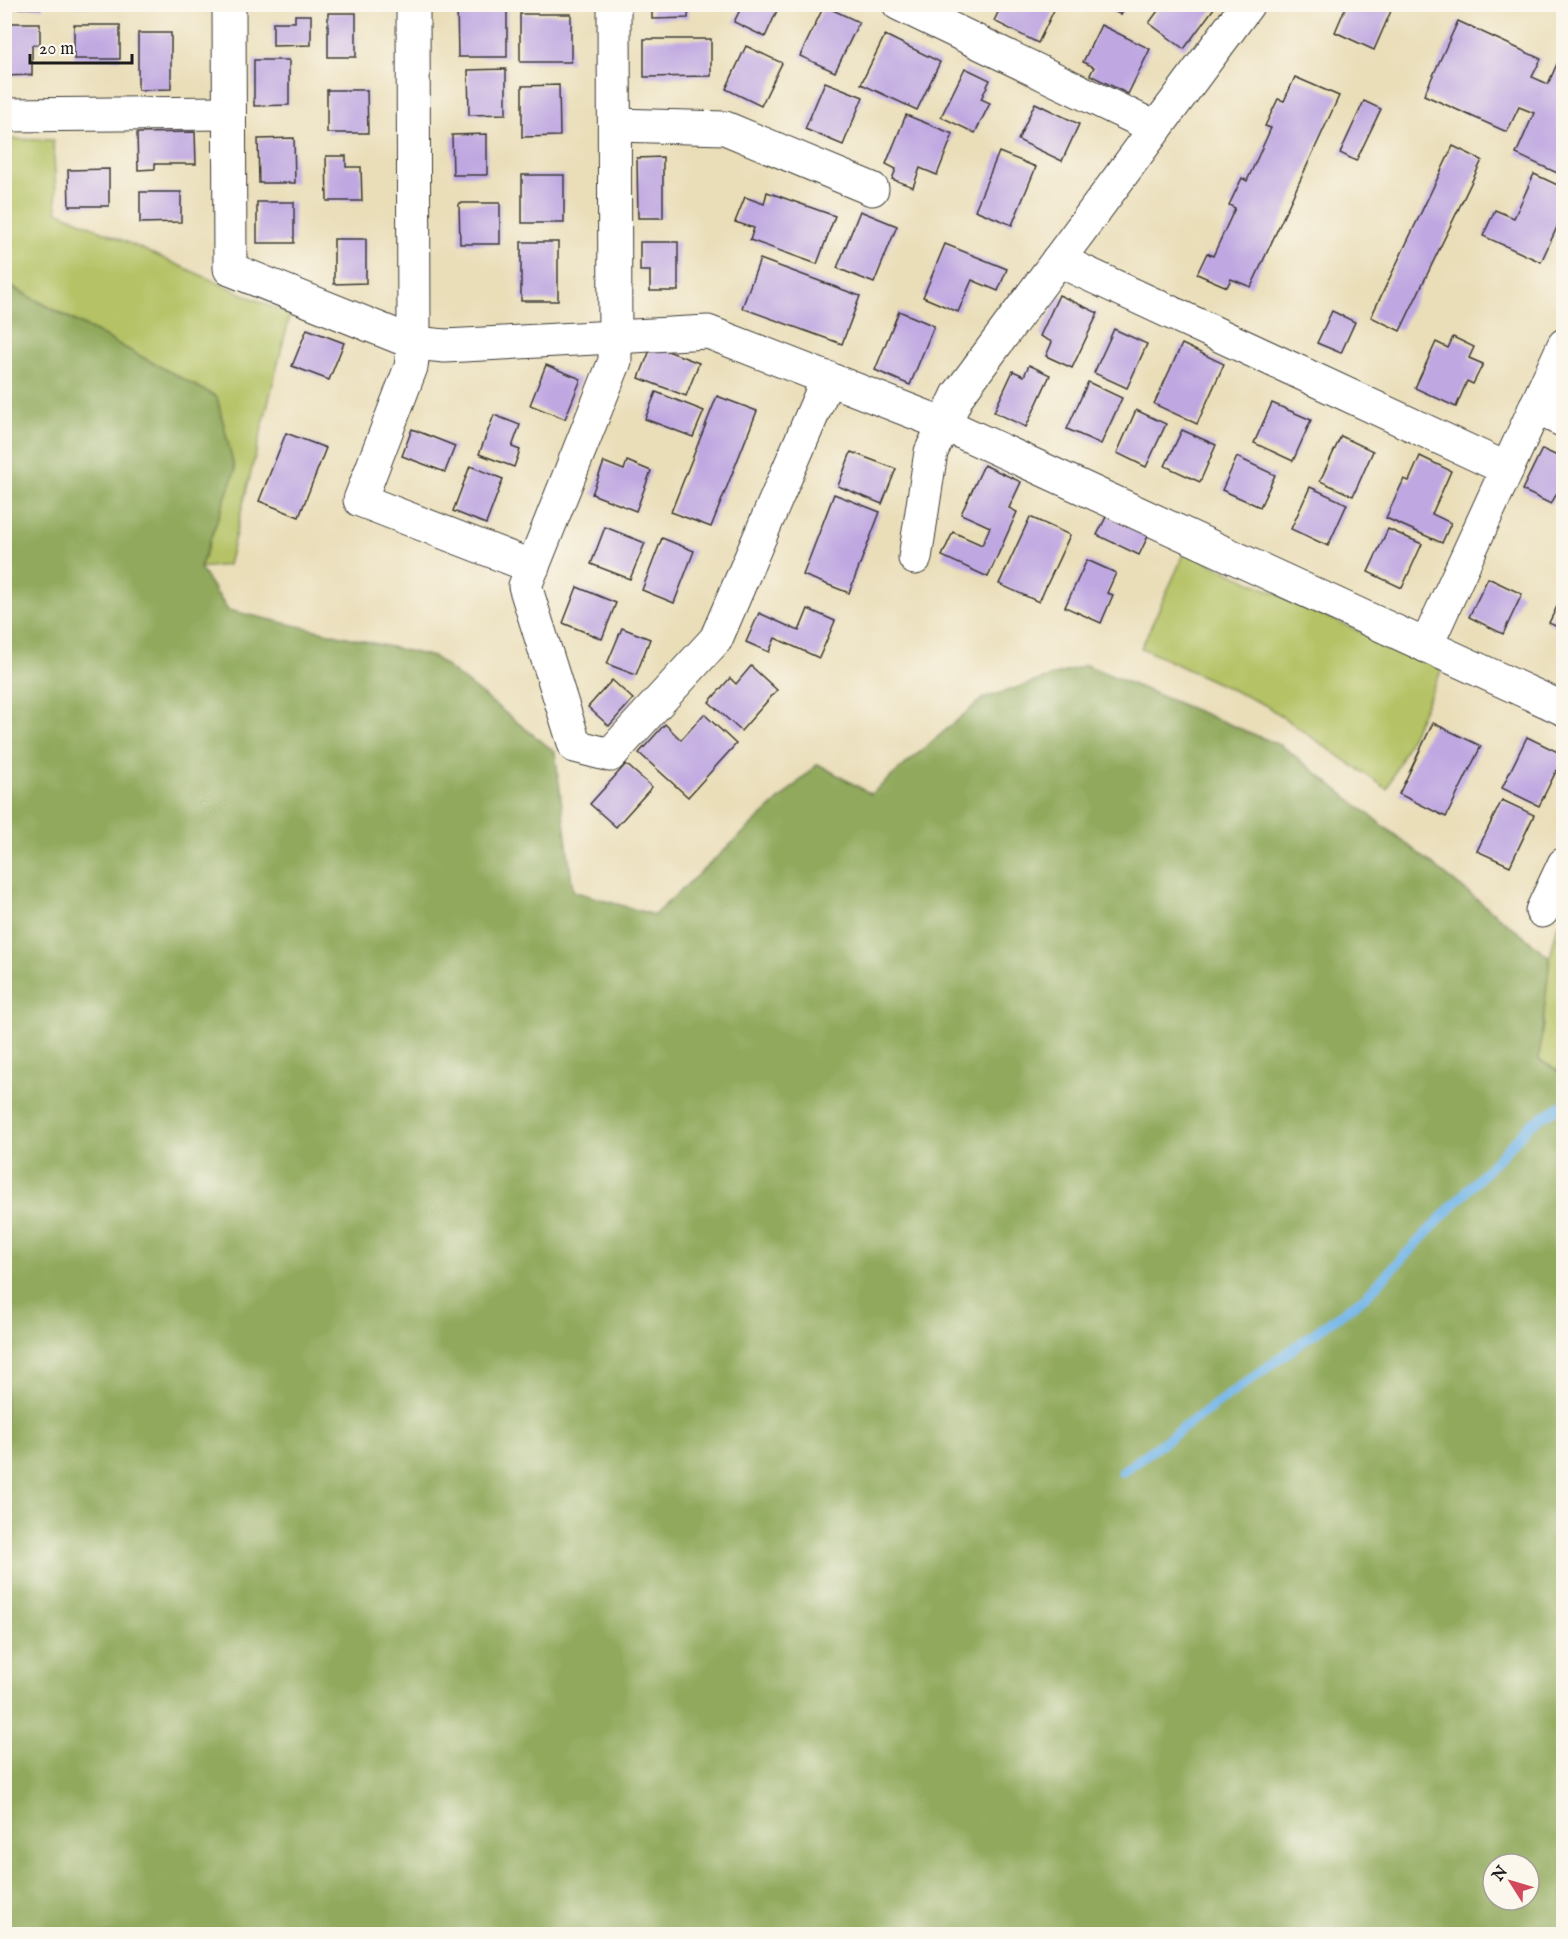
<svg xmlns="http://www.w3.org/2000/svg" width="1568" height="1939" viewBox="0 0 1568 1939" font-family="'IM FELL English',serif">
  <rect width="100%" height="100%" fill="#fbf7ec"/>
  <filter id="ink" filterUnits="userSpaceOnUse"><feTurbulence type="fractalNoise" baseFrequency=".0167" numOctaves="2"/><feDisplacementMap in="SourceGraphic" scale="12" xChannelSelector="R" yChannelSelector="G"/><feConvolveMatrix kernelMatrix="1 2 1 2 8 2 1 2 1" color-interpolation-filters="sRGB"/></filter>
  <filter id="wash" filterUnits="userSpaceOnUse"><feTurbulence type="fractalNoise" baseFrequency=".008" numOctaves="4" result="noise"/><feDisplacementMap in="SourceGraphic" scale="24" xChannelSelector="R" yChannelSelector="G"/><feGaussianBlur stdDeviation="1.35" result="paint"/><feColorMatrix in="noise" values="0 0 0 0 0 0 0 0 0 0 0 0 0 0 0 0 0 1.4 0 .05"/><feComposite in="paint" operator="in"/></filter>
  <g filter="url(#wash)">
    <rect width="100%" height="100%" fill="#eadeb9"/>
    <!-- green -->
    <g fill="#b5c366" stroke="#687041" stroke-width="1.5">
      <path d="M5 139 53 140 57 211 290 315 228 565 200 568 235 471 216 397 5 283Z"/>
      <path d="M1185 552 1442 669 1387 789 1265 705 1141 648Z"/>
      <path d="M1558 924 1564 927 1563 1074 1539 1060 1550 957Z"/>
    </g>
    <!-- forest -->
    <path fill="#90a95b" stroke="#56623c" stroke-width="1.5" fill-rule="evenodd" d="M4 283 217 397 235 471 200 568 228 610 434 657 555 752 573 891 654 915 818 764 871 794 982 699 1086 665 1282 746 1550 957 1539 1060 1564 1074 1563 1934H5ZM1493 1864H1529V1900H1493Z"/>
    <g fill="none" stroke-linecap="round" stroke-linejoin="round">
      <!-- stream -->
      <path stroke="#73b6e9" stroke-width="10" d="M1122 1472 1366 1296 1531 1124 1564 1104"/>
    </g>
    <g id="blocks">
      <!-- building -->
      <g fill="#bfa7e1">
        <rect x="9" y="4" width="34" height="4"/>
        <rect x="73" y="4" width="44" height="3"/>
        <rect x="152" y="4" width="35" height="4"/>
        <path d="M457 4H507V57H458Z"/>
        <path d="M652 4H689L688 18 652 19Z"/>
        <path d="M743 4H780L765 37 734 22Z"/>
        <path d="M1002 4H1057L1038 43 994 21Z"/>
        <path d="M1100 4H1126L1121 15Z"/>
        <path d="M1163 4H1217L1184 49 1149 23Z"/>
        <path d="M1347 4H1394L1374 50 1335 32Z"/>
        <path d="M824 6 859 22 835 72 800 56Z"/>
        <rect x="328" y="13" width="28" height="44"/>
        <rect x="520" y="14" width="51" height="48"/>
        <path d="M295 15H311V45L273 46V22H295Z"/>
        <path d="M1458 21 1541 59 1532 77 1548 84 1557 64 1564 67V176L1516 154 1534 113 1519 107 1507 132 1424 95Z"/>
        <path d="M9 23H40V45H32V75L4 76V46H9Z"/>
        <rect x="74" y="25" width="46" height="34"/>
        <path d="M1101 25 1150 49 1128 94 1090 75 1094 67 1083 62Z"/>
        <path d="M138 33H171V89L138 90Z"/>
        <path d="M885 35 940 62 917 110 861 84Z"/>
        <path d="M644 39H711V76L644 77Z"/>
        <path d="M746 46 782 63 761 106 726 89Z"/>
        <path d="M254 60H289V105L254 106Z"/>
        <path d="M965 68 990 80 981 99 990 103 975 133 941 117Z"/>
        <path d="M506 69V114L469 115 468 70Z"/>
        <path d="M1295 77 1339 96 1251 287 1231 279 1227 287 1197 274 1207 253 1213 256 1235 208 1229 205 1242 178 1247 181 1271 128 1265 126 1278 99 1284 101Z"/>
        <path d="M825 82 863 97 843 145 805 129Z"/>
        <path d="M559 85 560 136 522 137V86Z"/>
        <path d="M327 90H367L368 133H327Z"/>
        <path d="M1364 101 1381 109 1356 161 1340 153Z"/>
        <path d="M1035 103 1079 124 1062 161 1018 140Z"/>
        <path d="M906 115 953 134 937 175 920 168 913 187 892 179 896 169 886 164Z"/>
        <path d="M195 132 196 164H155V169L138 170 137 133Z"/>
        <path d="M487 134V175H453L452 135Z"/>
        <path d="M294 138 295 183H259L258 139Z"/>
        <path d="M1453 146 1482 160 1400 331 1371 317Z"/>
        <path d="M999 152 1036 167 1012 225 975 210Z"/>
        <path d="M326 156H346V167H361L362 201H327Z"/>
        <path d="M663 157V218H638L637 158Z"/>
        <path d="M109 169V206H69L68 170Z"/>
        <path d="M1534 174 1564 188V212L1541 262 1483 236 1495 210 1514 218Z"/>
        <rect x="522" y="175" width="42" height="48"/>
        <path d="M140 192H181V222L140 223Z"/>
        <path d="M767 192 835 216 817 264 750 240 754 228 735 222 745 197 764 204Z"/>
        <rect x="257" y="202" width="37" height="41"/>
        <path d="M459 203H500V244H460Z"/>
        <path d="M860 211 897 226 874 283 837 268Z"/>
        <path d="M334 239H366V283L334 284Z"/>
        <rect x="521" y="242" width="37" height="59"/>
        <path d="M640 242H678V291H650V271H640Z"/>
        <path d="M945 244 1007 269 998 291 972 280 958 312 923 297Z"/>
        <path d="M760 259 860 296 842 344 742 308Z"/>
        <path d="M1059 295 1098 313 1072 368 1046 356 1052 342 1040 336Z"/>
        <path d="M899 311 934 326 910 385 875 370Z"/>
        <path d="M1332 311 1355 322 1341 353 1317 343Z"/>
        <path d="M307 329 344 343 329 380 292 366Z"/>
        <path d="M1114 329 1147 344 1127 388 1094 373Z"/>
        <path d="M1453 337 1474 347 1469 358 1483 364 1473 384 1467 381 1456 407 1415 388 1436 342 1448 348Z"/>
        <path d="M1182 344 1224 364 1197 424 1154 404Z"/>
        <path d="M652 345 699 363 686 396 639 378Z"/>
        <path d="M546 365 581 379 565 419 530 405Z"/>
        <path d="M1029 365 1050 375 1026 427 994 412 1013 371 1024 376Z"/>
        <path d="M1088 382 1122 398 1101 444 1067 429Z"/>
        <path d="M656 392 704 411 693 437 645 419Z"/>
        <path d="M717 396 757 411 711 527 671 512Z"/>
        <path d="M1272 403 1311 420 1293 461 1254 443Z"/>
        <path d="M1136 410 1166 424 1146 467 1117 453Z"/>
        <path d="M494 415 520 425 512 447 520 450 514 467 479 454Z"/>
        <path d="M412 429 455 446 445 472 402 456Z"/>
        <path d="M1182 430 1216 445 1200 482 1165 466Z"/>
        <path d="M286 433 326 448 299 517 259 501Z"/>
        <path d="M1341 436 1373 451 1353 496 1320 481Z"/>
        <path d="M1542 449 1564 459V480L1551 504 1522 490Z"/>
        <path d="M851 452 896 469 882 504 838 486Z"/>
        <path d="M1420 456 1451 471 1432 514 1451 523 1442 543 1386 518 1404 479 1409 481Z"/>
        <path d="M1237 457 1275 475 1260 507 1222 490Z"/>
        <path d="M627 461 651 471 636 511 592 494 604 462 624 470Z"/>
        <path d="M984 465 1021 482 1009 508 1017 512 988 577 942 556 953 532 982 545 990 527 961 514Z"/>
        <path d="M470 466 503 479 486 524 453 511Z"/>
        <path d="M1310 487 1347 504 1328 546 1291 529Z"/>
        <path d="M834 494 880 512 849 593 803 575Z"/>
        <path d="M1107 515 1149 534 1139 555 1097 535Z"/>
        <path d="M1030 517 1070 535 1039 602 999 584Z"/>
        <path d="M605 527 645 543 630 579 591 564Z"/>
        <path d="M1388 529 1422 544 1402 588 1368 572Z"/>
        <path d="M662 538 694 551 674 603 642 590Z"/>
        <path d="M1087 560 1116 573 1107 593 1113 595 1101 623 1065 607Z"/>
        <path d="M1488 578 1522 594 1503 634 1469 617Z"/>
        <path d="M577 587 616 603 602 639 563 623Z"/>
        <path d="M1564 592V630L1549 623Z"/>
        <path d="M808 609 835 621 819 658 775 638 769 652 746 642 759 613 799 631Z"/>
        <path d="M622 628 650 639 636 675 607 664Z"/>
        <path d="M751 666 777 690 741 731 709 702 730 678 736 684Z"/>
        <path d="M612 680 633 699 609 726 588 707Z"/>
        <path d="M704 714 736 744 688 797 639 753 665 724 681 740Z"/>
        <path d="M1433 723 1481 746 1446 817 1399 794Z"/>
        <path d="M1527 737 1564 755 1539 806 1502 788Z"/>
        <path d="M626 764 652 787 616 827 590 804Z"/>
        <path d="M1502 800 1534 815 1510 866 1477 851Z"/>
      </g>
    </g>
  </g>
  <g filter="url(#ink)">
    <use href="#blocks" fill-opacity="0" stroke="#3b3934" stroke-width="1.5"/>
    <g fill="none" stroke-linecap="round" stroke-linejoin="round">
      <!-- minor casing -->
      <g stroke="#3b3934" stroke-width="35">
        <g id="minor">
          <path d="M229 4 230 269 414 343 445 346 708 332 944 424 1564 709"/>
          <path d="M413 4 414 343 411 367 360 500 533 567"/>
          <path d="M614 4 615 361 525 586 575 746 610 755 716 639 828 378"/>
          <path d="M899 4 1156 128"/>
          <path d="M4 115 229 113"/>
          <path d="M615 125 725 128 872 189"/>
          <path d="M1058 260 1507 469"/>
          <path d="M1535 407 1564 421"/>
          <path d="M915 558 931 452 958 395 1248 4"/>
          <path d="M1426 646 1564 345"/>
          <path d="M1542 911 1564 864"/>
        </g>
      </g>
      <!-- minor -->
      <use href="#minor" stroke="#fff" stroke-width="33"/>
    </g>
  </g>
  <!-- margin -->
  <rect width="1568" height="1939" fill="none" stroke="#fbf7ec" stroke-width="24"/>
  <!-- north arrow -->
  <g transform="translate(1511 1882) rotate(307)"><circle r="28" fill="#fbf7ec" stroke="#a29f99" stroke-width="1.5"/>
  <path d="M0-4.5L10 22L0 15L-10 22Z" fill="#d1495b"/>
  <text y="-9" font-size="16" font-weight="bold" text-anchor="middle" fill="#1c1c1c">N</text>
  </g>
  <!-- scale -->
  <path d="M30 54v9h102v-9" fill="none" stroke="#1c1c1c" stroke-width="3"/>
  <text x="39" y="54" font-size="18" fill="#1c1c1c" stroke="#fbf7ec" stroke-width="4.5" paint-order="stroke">20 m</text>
</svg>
